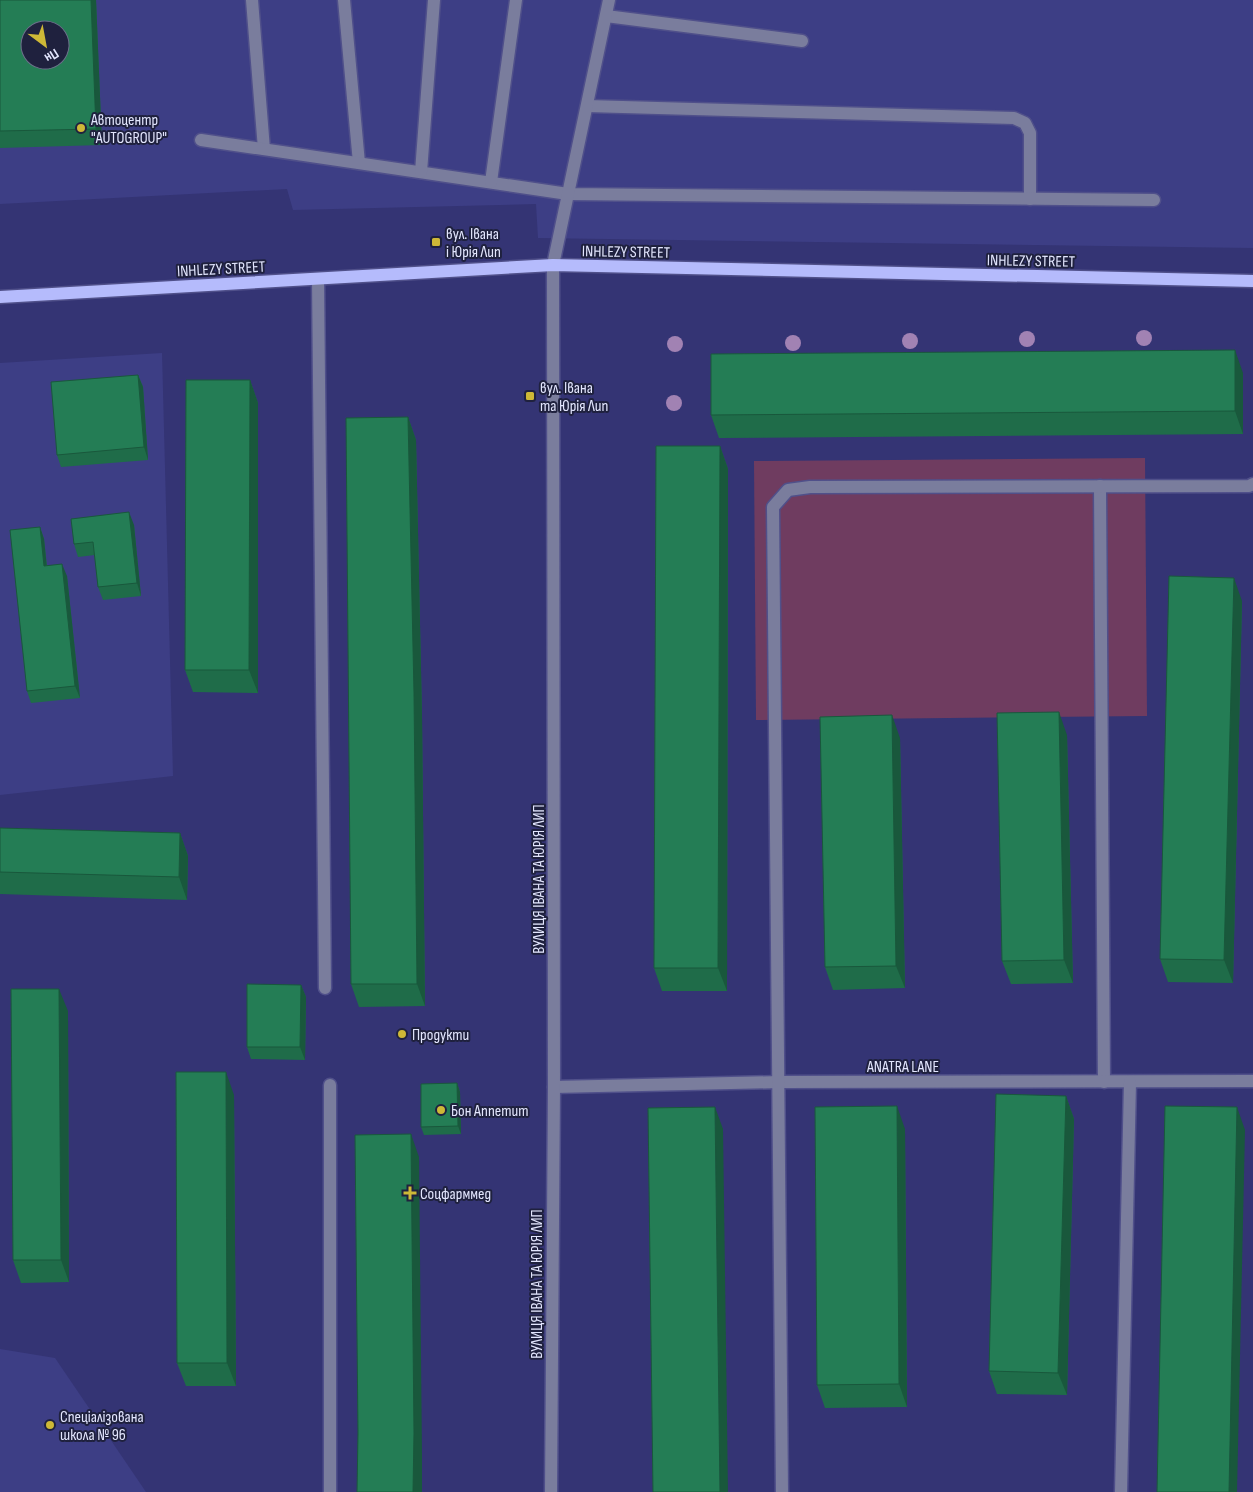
<svg xmlns="http://www.w3.org/2000/svg" width="1253" height="1492" viewBox="0 0 1253 1492" font-family="'Sofia Sans Condensed',sans-serif">
  <rect width="100%" height="100%" fill="#343474"/>
  <!-- built -->
  <g fill="#3d3e85" fill-rule="evenodd">
    <path d="M0 0H1253V248L538 238 536 204 293 210 287 189 0 204ZM30 30H60V60H30Z"/>
    <path d="M162 353 173 776 0 795V363Z"/>
    <path d="M0 1349 55 1358 146 1492H0Z"/>
  </g>
  <!-- green -->
  <path fill="#6f3c60" d="M1145 458 1147 716 756 720 754 461Z"/>
  <g fill="none" stroke-linecap="round" stroke-linejoin="round">
    <!-- minor casing -->
    <g stroke="#50508a" stroke-width="15">
      <g id="minor">
        <path d="M252 0 264 149"/>
        <path d="M344 0 359 163"/>
        <path d="M606 16 802 41"/>
        <path d="M587 106 1014 118 1025 123 1030 133V199"/>
        <path d="M201 140 568 194 1154 200"/>
        <path d="M421 172 434 0"/>
        <path d="M491 182 516 0"/>
        <path d="M318 279 325 988"/>
        <path d="M1100 486 1104 1082"/>
        <path d="M554 1087 779 1082 1253 1081"/>
        <path d="M330 1492V1085"/>
        <path d="M551 1492 554 1087 553 265 609 0"/>
        <path d="M782 1492 773 507 788 490 810 487 1249 486 1253 484"/>
        <path d="M1121 1492 1130 1082"/>
      </g>
    </g>
    <!-- major casing -->
    <g stroke="#50508a" stroke-width="15">
      <path id="major" d="M0 297 553 265 1253 281"/>
    </g>
    <!-- minor -->
    <use href="#minor" stroke="#7a7d9d" stroke-width="12"/>
    <!-- major -->
    <use href="#major" stroke="#b5bbfc" stroke-width="12"/>
  </g>
  <!-- trees -->
  <g fill="#a182b3">
    <circle cx="1144" cy="338" r="8"/>
    <circle cx="1027" cy="339" r="8"/>
    <circle cx="910" cy="341" r="8"/>
    <circle cx="793" cy="343" r="8"/>
    <circle cx="675" cy="344" r="8"/>
    <circle cx="674" cy="403" r="8"/>
  </g>
  <!-- wall -->
  <g fill="#1f6c49">
    <path d="M0 0H96L102 145 0 148Z"/>
    <path d="M1243 373V434L719 438 711 415Z"/>
    <path d="M138 375 143 387 148 460 61 467 57 455Z"/>
    <path d="M250 380 258 403V693L193 692 185 670Z"/>
    <path d="M408 417 416 440 422 716 425 1006 359 1007 351 984Z"/>
    <path d="M720 446 728 469 727 991H662L654 968Z"/>
    <path d="M134 525 141 596 103 600 98 587 95 555 78 557 74 544Z"/>
    <path d="M40 527 44 539 47 566 67 576 80 698 31 703 27 691Z"/>
    <path d="M1242 601 1233 983 1168 982 1160 959Z"/>
    <path d="M1067 735 1073 983 1011 984 1002 961Z"/>
    <path d="M900 738 905 988 833 990 825 967Z"/>
    <path d="M0 828 180 833 188 856 187 900 0 894Z"/>
    <path d="M301 985 306 997 305 1060 251 1059 247 1047Z"/>
    <path d="M68 1011 69 1282 21 1283 13 1260Z"/>
    <path d="M457 1083 460 1092 461 1134 424 1135 421 1127Z"/>
    <path d="M234 1095 236 1386H186L177 1363Z"/>
    <path d="M1066 1096 1074 1119 1067 1395 997 1394 989 1371Z"/>
    <path d="M905 1129 907 1407 825 1408 817 1385Z"/>
  </g>
  <!-- shaded-wall -->
  <g fill="#19583c">
    <path d="M91 0H96L102 145 96 129Z"/>
    <path d="M1235 350 1243 373V434L1235 411Z"/>
    <path d="M138 375 143 387 148 460 144 447Z"/>
    <path d="M250 380 258 403V693L249 670Z"/>
    <path d="M408 417 416 440 422 716 425 1006 417 984Z"/>
    <path d="M720 446 728 469 727 991 718 968Z"/>
    <path d="M129 512 134 525 141 596 137 583Z"/>
    <path d="M40 527 44 539 48 579 44 566Z"/>
    <path d="M62 564 67 576 80 698 75 686Z"/>
    <path d="M1234 578 1242 601 1233 983 1224 960Z"/>
    <path d="M1059 712 1067 735 1073 983 1064 960Z"/>
    <path d="M892 715 900 738 905 988 896 966Z"/>
    <path d="M180 833 188 856 187 900 179 877Z"/>
    <path d="M301 985 306 997 305 1060 300 1047Z"/>
    <path d="M59 989 68 1011 69 1282 61 1260Z"/>
    <path d="M226 1072 234 1095 236 1386 227 1363Z"/>
    <path d="M457 1083 460 1092 461 1134 458 1126Z"/>
    <path d="M1066 1096 1074 1119 1067 1395 1058 1373Z"/>
    <path d="M897 1106 905 1129 907 1407 899 1384Z"/>
    <path d="M715 1107 723 1129 728 1492H720Z"/>
    <path d="M1237 1107 1245 1130 1237 1492H1229Z"/>
    <path d="M411 1134 419 1157 422 1455V1492H413Z"/>
  </g>
  <!-- building -->
  <g fill="#247d55" stroke="#19583c" fill-rule="evenodd">
    <path d="M0 0H91L96 129 0 131ZM30 30H60V60H30Z"/>
    <path d="M1235 350V411L711 415V354Z"/>
    <path d="M138 375 144 447 57 455 51 382Z"/>
    <path d="M186 380H250L249 670H185Z"/>
    <path d="M408 417 414 693 417 984H351L346 418Z"/>
    <path d="M656 446H720L718 968H654Z"/>
    <path d="M129 512 137 583 98 587 93 542 74 544 71 519Z"/>
    <path d="M40 527 44 566 62 564 75 686 27 691 10 530Z"/>
    <path d="M1169 576 1234 578 1224 960 1160 959Z"/>
    <path d="M1059 712 1064 960 1002 961 997 713Z"/>
    <path d="M892 715 896 966 825 967 820 717Z"/>
    <path d="M0 828 180 833 179 877 0 872Z"/>
    <path d="M247 984 301 985 300 1047H247Z"/>
    <path d="M11 989H59L61 1260H13Z"/>
    <path d="M176 1072H226L227 1363H177Z"/>
    <path d="M457 1083 458 1126 421 1127V1084Z"/>
    <path d="M996 1094 1066 1096 1058 1373 989 1371Z"/>
    <path d="M897 1106 899 1384 817 1385 815 1107Z"/>
    <path d="M1165 1106 1237 1107 1229 1492H1157Z"/>
    <path d="M715 1107 720 1492H653L648 1108Z"/>
    <path d="M411 1134 414 1433 413 1492H357L358 1433 355 1135Z"/>
  </g>
  <!-- markers -->
  <g fill="#ceb837" stroke="#1f213e" stroke-width="2">
    <circle cx="81" cy="128" r="5"/>
    <rect x="431" y="237" width="10" height="10" rx="2.5"/>
    <rect x="525" y="391" width="10" height="10" rx="2.5"/>
    <circle cx="402" cy="1034" r="5"/>
    <circle cx="441" cy="1110" r="5"/>
    <path d="M407.5 1185.5h5v5h5v5h-5v5h-5v-5h-5v-5h5z"/>
    <circle cx="50" cy="1425" r="5"/>
  </g>
  <g text-anchor="middle" stroke-width="4" stroke-linejoin="round" paint-order="stroke">
    <!-- poi labels -->
    <g font-size="16" fill="#e3e6fe" stroke="#1f213e" text-anchor="start">
      <text x="91" y="125">Автоцентр<tspan x="91" dy="18">"AUTOGROUP"</tspan></text>
      <text x="446" y="239">вул. Івана<tspan x="446" dy="18">і Юрія Лип</tspan></text>
      <text x="540" y="393">вул. Івана<tspan x="540" dy="18">та Юрія Лип</tspan></text>
      <text x="412" y="1040">Продукти</text>
      <text x="451" y="1116">Бон Аппетит</text>
      <text x="420" y="1199">Соцфарммед</text>
      <text x="60" y="1422">Спеціалізована<tspan x="60" dy="18">школа № 96</tspan></text>
    </g>
    <!-- street labels -->
    <g font-size="16" fill="#e3e6fe" stroke="#1f213e">
      <text transform="translate(626 251) rotate(1)" y="6">INHLEZY STREET</text>
      <text transform="translate(1031 260) rotate(1)" y="6">INHLEZY STREET</text>
      <text transform="translate(221 268) rotate(-3)" y="6">INHLEZY STREET</text>
      <text transform="translate(538 879) rotate(-90)" y="6">ВУЛИЦЯ ІВАНА ТА ЮРІЯ ЛИП</text>
      <text x="903" y="1072">ANATRA LANE</text>
      <text transform="translate(536 1284) rotate(-90)" y="6">ВУЛИЦЯ ІВАНА ТА ЮРІЯ ЛИП</text>
    </g>
  </g>
  <!-- north arrow -->
  <g transform="translate(45 45) rotate(148)"><circle r="24" fill="#1f213e" stroke="#6d708b"/>
  <path d="M0-4L9 19L0 12L-9 19Z" fill="#ceb837"/>
  <text y="-8" font-size="14" font-weight="bold" text-anchor="middle" fill="#e3e6fe">Пн</text>
  </g>
</svg>
